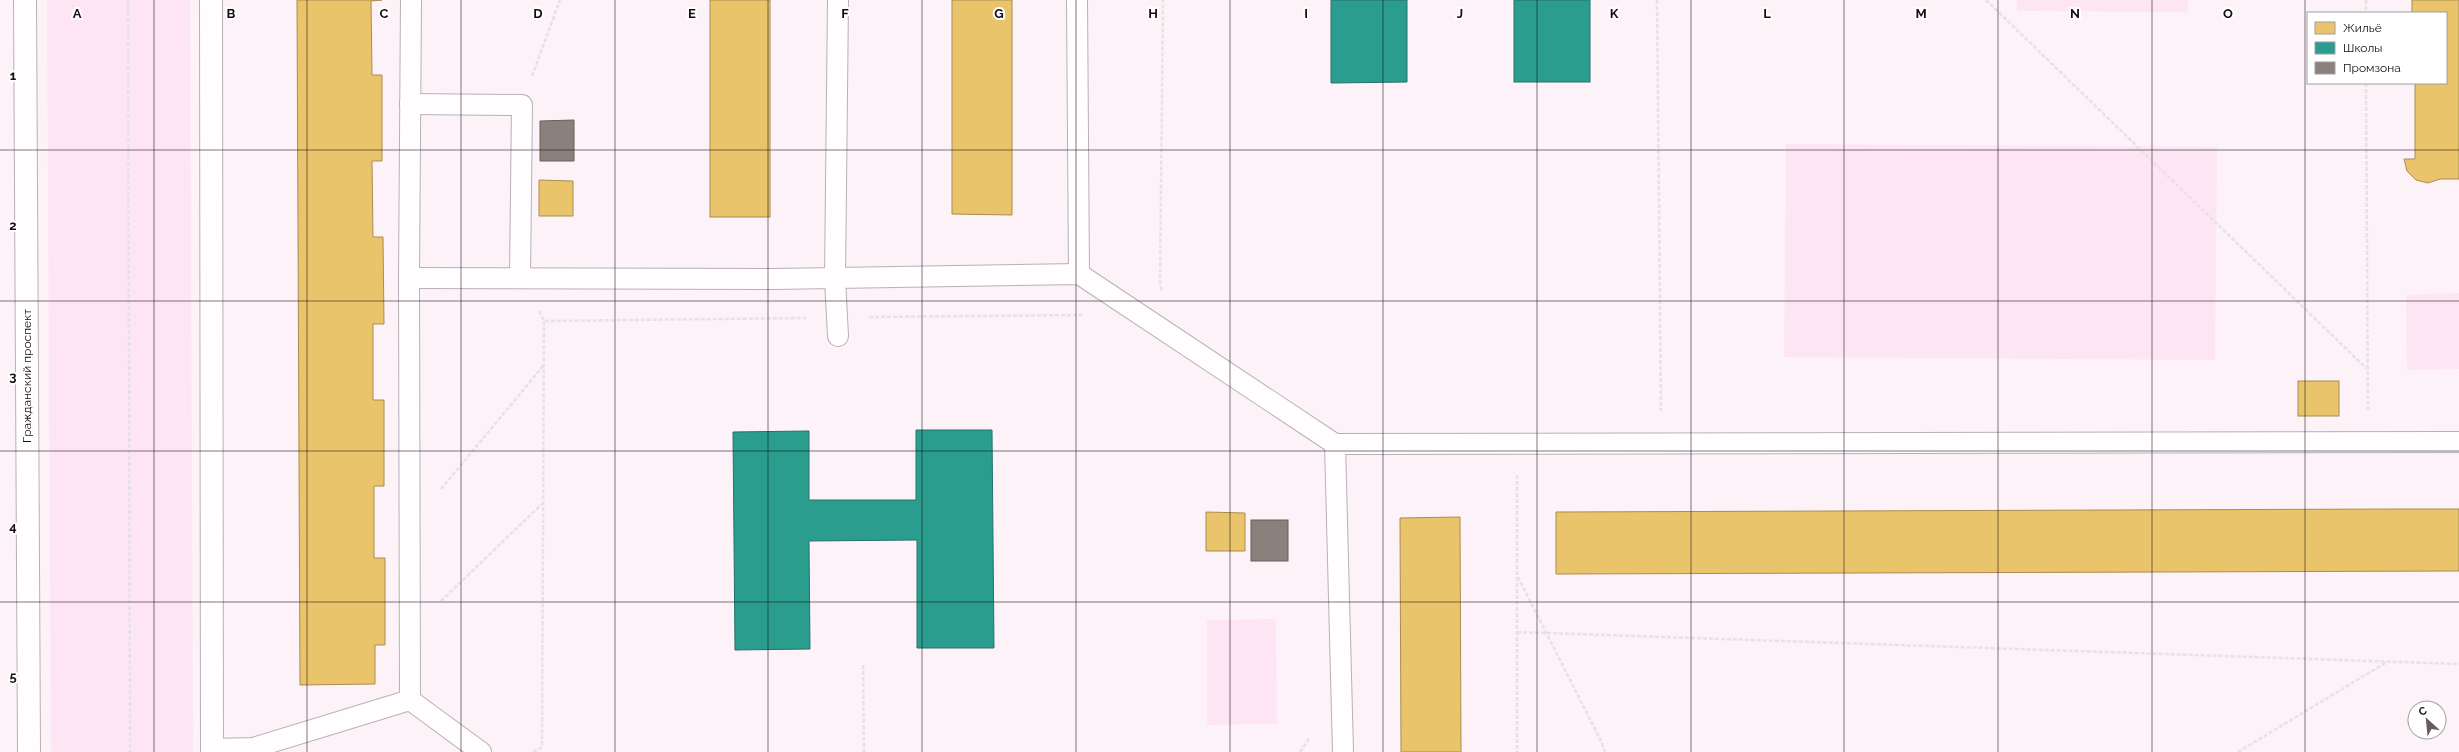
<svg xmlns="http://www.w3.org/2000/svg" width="2459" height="752" viewBox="0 0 2459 752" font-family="Raleway,sans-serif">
  <rect width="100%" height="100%" fill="#fcf2f8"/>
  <!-- green -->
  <g fill="#fde5f4">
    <path d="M47 0H190L193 752H51Z"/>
    <path d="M2017 0H2188V12L2017 11Z"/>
    <path d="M1786 144 2217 147 2215 360 1784 357Z"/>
    <path d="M2459 293V369L2407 370 2406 295Z"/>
    <path d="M1276 619 1277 724 1207 725V620Z"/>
  </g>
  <!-- homes -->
  <g fill="#e9c46a" stroke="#aa8d50">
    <path d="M297 0H382L371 1 372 75H382V161H372L373 237H383L384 324H373V400H384V486H374V558H385V645H375V684L300 685Z"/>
    <rect x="710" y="0" width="60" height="217"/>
    <path d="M952 0H1012V215L952 214Z"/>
    <path d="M2412 0H2459V179H2440L2428 183 2416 180 2407 171 2404 159H2415V83H2446V13H2412Z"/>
    <path d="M539 180 573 181V216H539Z"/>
    <rect x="2298" y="381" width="41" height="35"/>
    <path d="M2398 509H2459V571L1556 574V512Z"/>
    <path d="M1206 512 1245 513V551H1206Z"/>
    <path d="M1460 517 1461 752H1401L1400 518Z"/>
  </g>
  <!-- schools -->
  <g fill="#2a9d8f" stroke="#24726a">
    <path d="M1331 0H1407V82L1331 83Z"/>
    <rect x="1514" y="0" width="76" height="82"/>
    <path d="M916 430H992L994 648H917V540L809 541 810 649 735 650 733 432 809 431V500H916Z"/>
  </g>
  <!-- industry -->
  <g fill="#8a817c" stroke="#675e5c">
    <path d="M574 120V161H540V121Z"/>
    <rect x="1251" y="520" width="37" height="41"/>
  </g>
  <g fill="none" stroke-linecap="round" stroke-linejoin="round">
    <!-- service casing -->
    <g stroke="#b9b0b6" stroke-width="22">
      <g id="service">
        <path d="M411 0 409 278 410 700 481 752"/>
        <path d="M1077 0 1079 274"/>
        <path d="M410 104 522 105 520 278"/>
        <path d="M409 278 774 279 1079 274 1335 444"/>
        <path d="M838 336 835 279 838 0"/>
        <path d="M212 749 253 748 410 700"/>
        <path d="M1343 752 1335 444 2459 442"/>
      </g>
    </g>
    <!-- minor casing -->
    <g stroke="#b9b0b6" stroke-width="24">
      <path id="minor" d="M211 0 212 752"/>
    </g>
    <!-- secondary casing -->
    <g stroke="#b9b0b6" stroke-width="24">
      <path id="secondary" d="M25 0 29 752"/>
    </g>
    <!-- path -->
    <g stroke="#e5e2e4" stroke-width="2.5" stroke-dasharray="4 2" stroke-linecap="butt">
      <path d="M128 0 130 752"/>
      <path d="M1657 0 1661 411"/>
      <path d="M1986 0 2367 369"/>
      <path d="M2366 0V13"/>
      <path d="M532 76 560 0"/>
      <path d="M2366 83 2368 410"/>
      <path d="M1162 290 1160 285 1163 0"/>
      <path d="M539 311 544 321 806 318"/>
      <path d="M869 317 1082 315"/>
      <path d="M1517 475V752"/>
      <path d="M441 489 544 365"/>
      <path d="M1518 577 1600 739 1605 752"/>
      <path d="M441 601 545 501"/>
      <path d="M1517 632 2459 664"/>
      <path d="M863 665 864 752"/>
      <path d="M533 752 542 747 544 321"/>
      <path d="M1300 752 1310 737"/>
      <path d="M2238 752 2387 662"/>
    </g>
    <!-- service -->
    <use href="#service" stroke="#fffdfe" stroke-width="20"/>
    <!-- minor -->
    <use href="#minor" stroke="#fffdfe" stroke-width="22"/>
    <!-- secondary -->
    <use href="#secondary" stroke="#fffdfe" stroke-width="22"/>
  </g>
  <!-- grid -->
  <path fill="none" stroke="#160d13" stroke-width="1" stroke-opacity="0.55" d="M154 0V752M307 0V752M461 0V752M615 0V752M768 0V752M922 0V752M1076 0V752M1230 0V752M1383 0V752M1537 0V752M1691 0V752M1844 0V752M1998 0V752M2152 0V752M2305 0V752M0 150H2459M0 301H2459M0 451H2459M0 602H2459"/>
  <g text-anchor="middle" stroke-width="4" stroke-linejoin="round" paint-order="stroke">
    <!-- street labels -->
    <g font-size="12" fill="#160d13" stroke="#fff">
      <text transform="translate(27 376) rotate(-90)" y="4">Гражданский проспект</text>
    </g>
  </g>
  <g font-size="13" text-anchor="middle" font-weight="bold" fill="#160d13" stroke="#fff" stroke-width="4" stroke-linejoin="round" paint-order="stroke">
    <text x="77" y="18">A</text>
    <text x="231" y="18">B</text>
    <text x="384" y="18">C</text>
    <text x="538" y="18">D</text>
    <text x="692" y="18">E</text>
    <text x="845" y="18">F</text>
    <text x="999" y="18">G</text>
    <text x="1153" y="18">H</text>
    <text x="1306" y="18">I</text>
    <text x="1460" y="18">J</text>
    <text x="1614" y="18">K</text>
    <text x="1767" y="18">L</text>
    <text x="1921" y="18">M</text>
    <text x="2075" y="18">N</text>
    <text x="2228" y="18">O</text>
    <text x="13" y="80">1</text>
    <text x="13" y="230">2</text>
    <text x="13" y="381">3</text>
    <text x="13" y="531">4</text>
    <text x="13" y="681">5</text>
  </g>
  <!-- legend -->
  <rect x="2307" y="12" width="140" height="72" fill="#ffffff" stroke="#a29ea1"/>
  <rect x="2315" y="22" width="20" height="12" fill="#e9c46a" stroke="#a29ea1"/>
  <text x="2343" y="32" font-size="12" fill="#160d13">Жильё</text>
  <rect x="2315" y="42" width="20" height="12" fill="#2a9d8f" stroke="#a29ea1"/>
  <text x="2343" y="52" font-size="12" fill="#160d13">Школы</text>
  <rect x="2315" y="62" width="20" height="12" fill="#8a817c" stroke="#a29ea1"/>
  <text x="2343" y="72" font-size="12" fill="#160d13">Промзона</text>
  <!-- north arrow -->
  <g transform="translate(2427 720) rotate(333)"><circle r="19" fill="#ffffff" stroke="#a29ea1"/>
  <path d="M0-3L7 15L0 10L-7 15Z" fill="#665d63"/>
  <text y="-6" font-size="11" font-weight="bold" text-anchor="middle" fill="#160d13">С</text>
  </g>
</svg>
